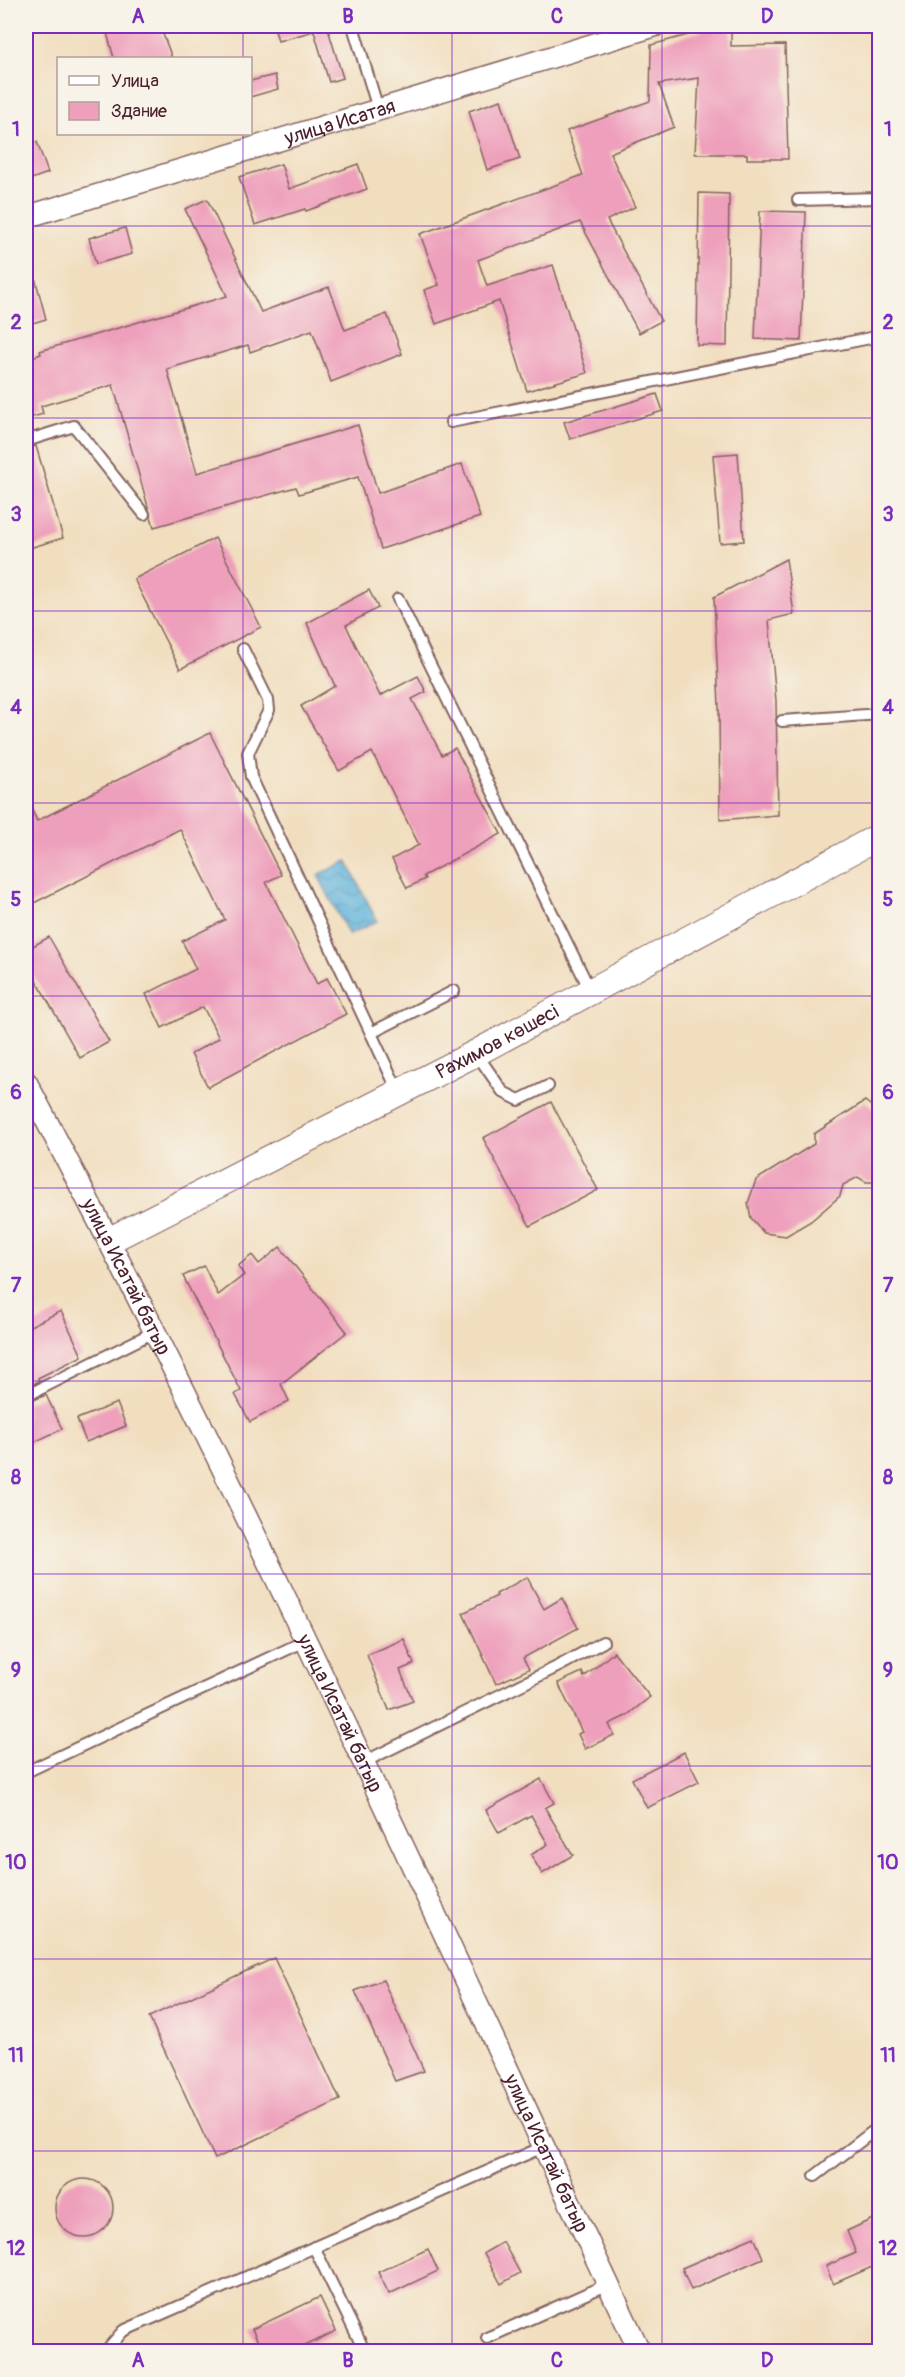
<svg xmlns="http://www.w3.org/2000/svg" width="905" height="2377" viewBox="0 0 905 2377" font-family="Pangolin,sans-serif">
  <defs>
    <pattern id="water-waves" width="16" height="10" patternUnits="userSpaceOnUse" patternTransform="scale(1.5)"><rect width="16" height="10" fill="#60b4dc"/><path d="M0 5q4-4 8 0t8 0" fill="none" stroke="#5192b3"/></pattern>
  </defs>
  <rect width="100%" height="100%" fill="#f7f3e8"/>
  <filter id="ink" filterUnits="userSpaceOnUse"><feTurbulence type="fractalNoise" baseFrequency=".0167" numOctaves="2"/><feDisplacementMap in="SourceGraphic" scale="12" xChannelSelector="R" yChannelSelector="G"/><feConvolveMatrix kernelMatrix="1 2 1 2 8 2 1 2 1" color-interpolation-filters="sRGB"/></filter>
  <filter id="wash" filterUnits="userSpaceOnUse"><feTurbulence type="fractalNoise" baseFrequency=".008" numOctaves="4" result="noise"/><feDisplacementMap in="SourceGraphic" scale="24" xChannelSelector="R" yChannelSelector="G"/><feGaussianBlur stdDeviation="1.35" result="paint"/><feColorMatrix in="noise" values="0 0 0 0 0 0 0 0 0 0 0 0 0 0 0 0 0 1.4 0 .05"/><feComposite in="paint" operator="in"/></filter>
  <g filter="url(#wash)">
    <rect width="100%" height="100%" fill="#f1debf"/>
    <!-- water -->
    <path fill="url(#water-waves)" stroke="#556a84" stroke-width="1.5" d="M347 861 377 921 349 935 318 875Z"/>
    <g id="blocks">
      <!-- building -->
      <g fill="#ee9fbb">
        <path d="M105 26H160L172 58H114Z"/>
        <path d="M274 26H327L343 78 329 82 314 31 278 41Z"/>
        <path d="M721 26H731V46L785 45 788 159H747V154H695L699 78 659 84 674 127 610 153 635 207 607 220 661 321 639 333 580 222 478 260 487 286 553 265 587 373 527 391 499 301 436 324 424 290 439 285 420 234 583 175 567 131 650 101 651 45Z"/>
        <path d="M275 75 278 89 250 97V81Z"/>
        <path d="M501 100 520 159 487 170 469 111Z"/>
        <path d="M37 142 48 173 26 181V145Z"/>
        <path d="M281 164 289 189 358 164 367 189 306 211 305 209 255 225 239 177Z"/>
        <path d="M699 193 729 194 727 346 697 345Z"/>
        <path d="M207 199 261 312 329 287 345 330 387 314 402 354 331 382 312 330 250 352 248 345 167 369 197 473 358 425 378 493 462 464 480 517 381 549 358 477 299 494 296 487 154 527 113 385 41 406 43 414 26 419V359L41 354 40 351 227 296 185 209Z"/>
        <path d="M760 211 806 212 801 341 755 339Z"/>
        <path d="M125 228 132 254 96 264 89 238Z"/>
        <path d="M30 259 46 319 26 325V260Z"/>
        <path d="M657 394 663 411 570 439 564 422Z"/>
        <path d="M36 446 63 538 26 549V448Z"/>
        <path d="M738 453 744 541 720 543 713 455Z"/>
        <path d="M215 538 261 627 180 669 134 579Z"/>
        <path d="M786 559 794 614 769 620 776 701 778 815 720 820 719 706 714 597Z"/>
        <path d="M369 590 378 608 346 625 380 696 418 676 426 692 412 699 442 755 455 748 501 834 423 876 425 879 407 888 392 859 419 845 372 752 339 771 301 706 335 686 307 623Z"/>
        <path d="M210 733 281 875 266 882 317 984 327 978 346 1014 208 1087 191 1054 219 1038 203 1007 162 1028 146 994 196 969 182 941 225 920 180 829 26 907V797L37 821Z"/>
        <path d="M49 937 109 1042 80 1058 26 962V950Z"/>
        <path d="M865 1101 879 1112V1182H866L858 1177 843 1185 840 1196 811 1221 786 1236 764 1233 751 1218 748 1203 756 1180 814 1144V1134Z"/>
        <path d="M551 1102 598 1190 530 1226 483 1138Z"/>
        <path d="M280 1247 347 1332 281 1384 289 1401 250 1422 235 1394 241 1391 183 1276 204 1266 218 1295 244 1275 238 1266 252 1255 259 1264Z"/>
        <path d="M61 1311 82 1356 38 1378 39 1381 26 1388V1328Z"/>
        <path d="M46 1395 62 1429 26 1446V1403Z"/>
        <path d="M117 1403 126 1426 86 1442 77 1419Z"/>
        <path d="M527 1577 544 1609 562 1598 578 1628 523 1658 529 1669 496 1684 463 1613 497 1596 496 1594Z"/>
        <path d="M404 1639 414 1664 400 1670 413 1701 389 1710 367 1655Z"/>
        <path d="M614 1652 650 1697 626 1716 609 1724 614 1735 585 1749 578 1734 582 1732 558 1683 582 1672 584 1677Z"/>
        <path d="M684 1752 699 1782 647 1808 632 1779Z"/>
        <path d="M541 1779 554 1803 545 1808 573 1855 542 1874 531 1855 548 1844 531 1815 499 1833 486 1810Z"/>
        <path d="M274 1958 340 2100 215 2159 149 2017Z"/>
        <path d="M383 1980 424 2071 395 2081 355 1991Z"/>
        <circle cx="84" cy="2208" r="29"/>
        <path d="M879 2216V2264L833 2284 826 2266 856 2253 847 2231Z"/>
        <path d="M754 2237 763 2258 691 2290 682 2268Z"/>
        <path d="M503 2242 520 2273 501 2284 484 2253Z"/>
        <path d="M428 2249 438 2271 389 2294 378 2272Z"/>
        <path d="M320 2297 336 2331 293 2352H263L252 2329Z"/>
      </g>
    </g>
  </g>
  <g filter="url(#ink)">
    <use href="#blocks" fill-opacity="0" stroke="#84625f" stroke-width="1.5"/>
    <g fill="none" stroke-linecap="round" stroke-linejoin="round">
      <!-- service casing -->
      <g stroke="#84625f" stroke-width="14">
        <g id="service">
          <path d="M353 26 378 109"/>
          <path d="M798 200 880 198"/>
          <path d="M451 422 880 336"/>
          <path d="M26 441 74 426 144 514"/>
          <path d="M398 599 590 990"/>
          <path d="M243 649 268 700 269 710 248 753 251 777 399 1093"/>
          <path d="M782 721 880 714"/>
          <path d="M371 1033 454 991"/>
          <path d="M476 1053 503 1092 519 1100 548 1086"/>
          <path d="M26 1396 154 1332"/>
          <path d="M362 1763 559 1666 603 1642"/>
          <path d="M26 1772 305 1641"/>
          <path d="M815 2176 880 2126"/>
          <path d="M314 2247 365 2352"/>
          <path d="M487 2338 608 2284"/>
          <path d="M105 2352 123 2331 543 2147"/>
        </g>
      </g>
      <!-- minor casing -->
      <g stroke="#84625f" stroke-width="24">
        <g id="minor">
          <path id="s1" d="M26 217 654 26"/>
          <path id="s2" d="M26 1082C246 1496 439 1926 640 2352"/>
        </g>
      </g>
      <!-- tertiary casing -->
      <g stroke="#84625f" stroke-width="28">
        <g id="tertiary">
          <path id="s3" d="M110 1240 476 1053 880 836"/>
        </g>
      </g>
      <!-- service -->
      <use href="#service" stroke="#fff" stroke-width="10"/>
      <!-- minor -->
      <use href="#minor" stroke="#fff" stroke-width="21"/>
      <!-- tertiary -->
      <use href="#tertiary" stroke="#fff" stroke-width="26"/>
    </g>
  </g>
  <!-- grid -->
  <path fill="none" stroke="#7b2cbf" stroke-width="1.5" stroke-opacity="0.55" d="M243 26V58M452 26V2352M662 26V2352M243 134V2352M26 226H880M26 418H880M26 611H880M26 803H880M26 996H880M26 1188H880M26 1381H880M26 1574H880M26 1766H880M26 1959H880M26 2151H880"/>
  <g text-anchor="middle" stroke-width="6" stroke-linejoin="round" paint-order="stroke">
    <!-- street labels -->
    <g font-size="20" fill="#4a1f2b" stroke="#f7f3e8">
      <text dy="7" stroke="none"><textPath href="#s1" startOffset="328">улица Исатая</textPath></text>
      <text dy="7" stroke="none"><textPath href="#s3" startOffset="435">Рахимов көшесі</textPath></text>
      <text dy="7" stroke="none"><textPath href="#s2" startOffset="219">улица Исатай батыр</textPath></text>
      <text dy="7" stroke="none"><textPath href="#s2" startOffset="705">улица Исатай батыр</textPath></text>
      <text dy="7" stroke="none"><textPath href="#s2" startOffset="1191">улица Исатай батыр</textPath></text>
    </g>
  </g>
  <!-- margin -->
  <rect width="905" height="2377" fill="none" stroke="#f7f3e8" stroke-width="66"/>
  <!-- legend -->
  <rect x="57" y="57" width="195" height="78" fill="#f7f3e8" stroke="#b29e9c" stroke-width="1.5"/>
  <rect x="69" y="76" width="30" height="9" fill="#ffffff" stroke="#b29e9c" stroke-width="1.5"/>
  <text x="111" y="87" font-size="18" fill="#4a1f2b">Улица</text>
  <rect x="69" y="102" width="30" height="18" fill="#ee9fbb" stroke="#b29e9c" stroke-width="1.5"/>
  <text x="111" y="117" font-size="18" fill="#4a1f2b">Здание</text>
  <rect x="33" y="33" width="839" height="2311" fill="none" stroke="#7b2cbf" stroke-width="2"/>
  <g font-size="20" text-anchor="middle" font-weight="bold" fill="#7b2cbf">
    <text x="138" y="23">A</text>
    <text x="348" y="23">B</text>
    <text x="557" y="23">C</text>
    <text x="767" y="23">D</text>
    <text x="16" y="136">1</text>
    <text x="888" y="136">1</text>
    <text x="16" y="329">2</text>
    <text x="888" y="329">2</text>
    <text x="16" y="521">3</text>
    <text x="888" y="521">3</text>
    <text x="16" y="714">4</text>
    <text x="888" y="714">4</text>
    <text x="16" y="906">5</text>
    <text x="888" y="906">5</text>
    <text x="16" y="1099">6</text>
    <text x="888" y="1099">6</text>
    <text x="16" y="1292">7</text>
    <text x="888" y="1292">7</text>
    <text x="16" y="1484">8</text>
    <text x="888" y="1484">8</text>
    <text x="16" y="1677">9</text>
    <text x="888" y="1677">9</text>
    <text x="16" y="1869">10</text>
    <text x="888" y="1869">10</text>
    <text x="16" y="2062">11</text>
    <text x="888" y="2062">11</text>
    <text x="16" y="2255">12</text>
    <text x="888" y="2255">12</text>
    <text x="138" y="2367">A</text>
    <text x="348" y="2367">B</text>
    <text x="557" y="2367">C</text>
    <text x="767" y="2367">D</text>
  </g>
</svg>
